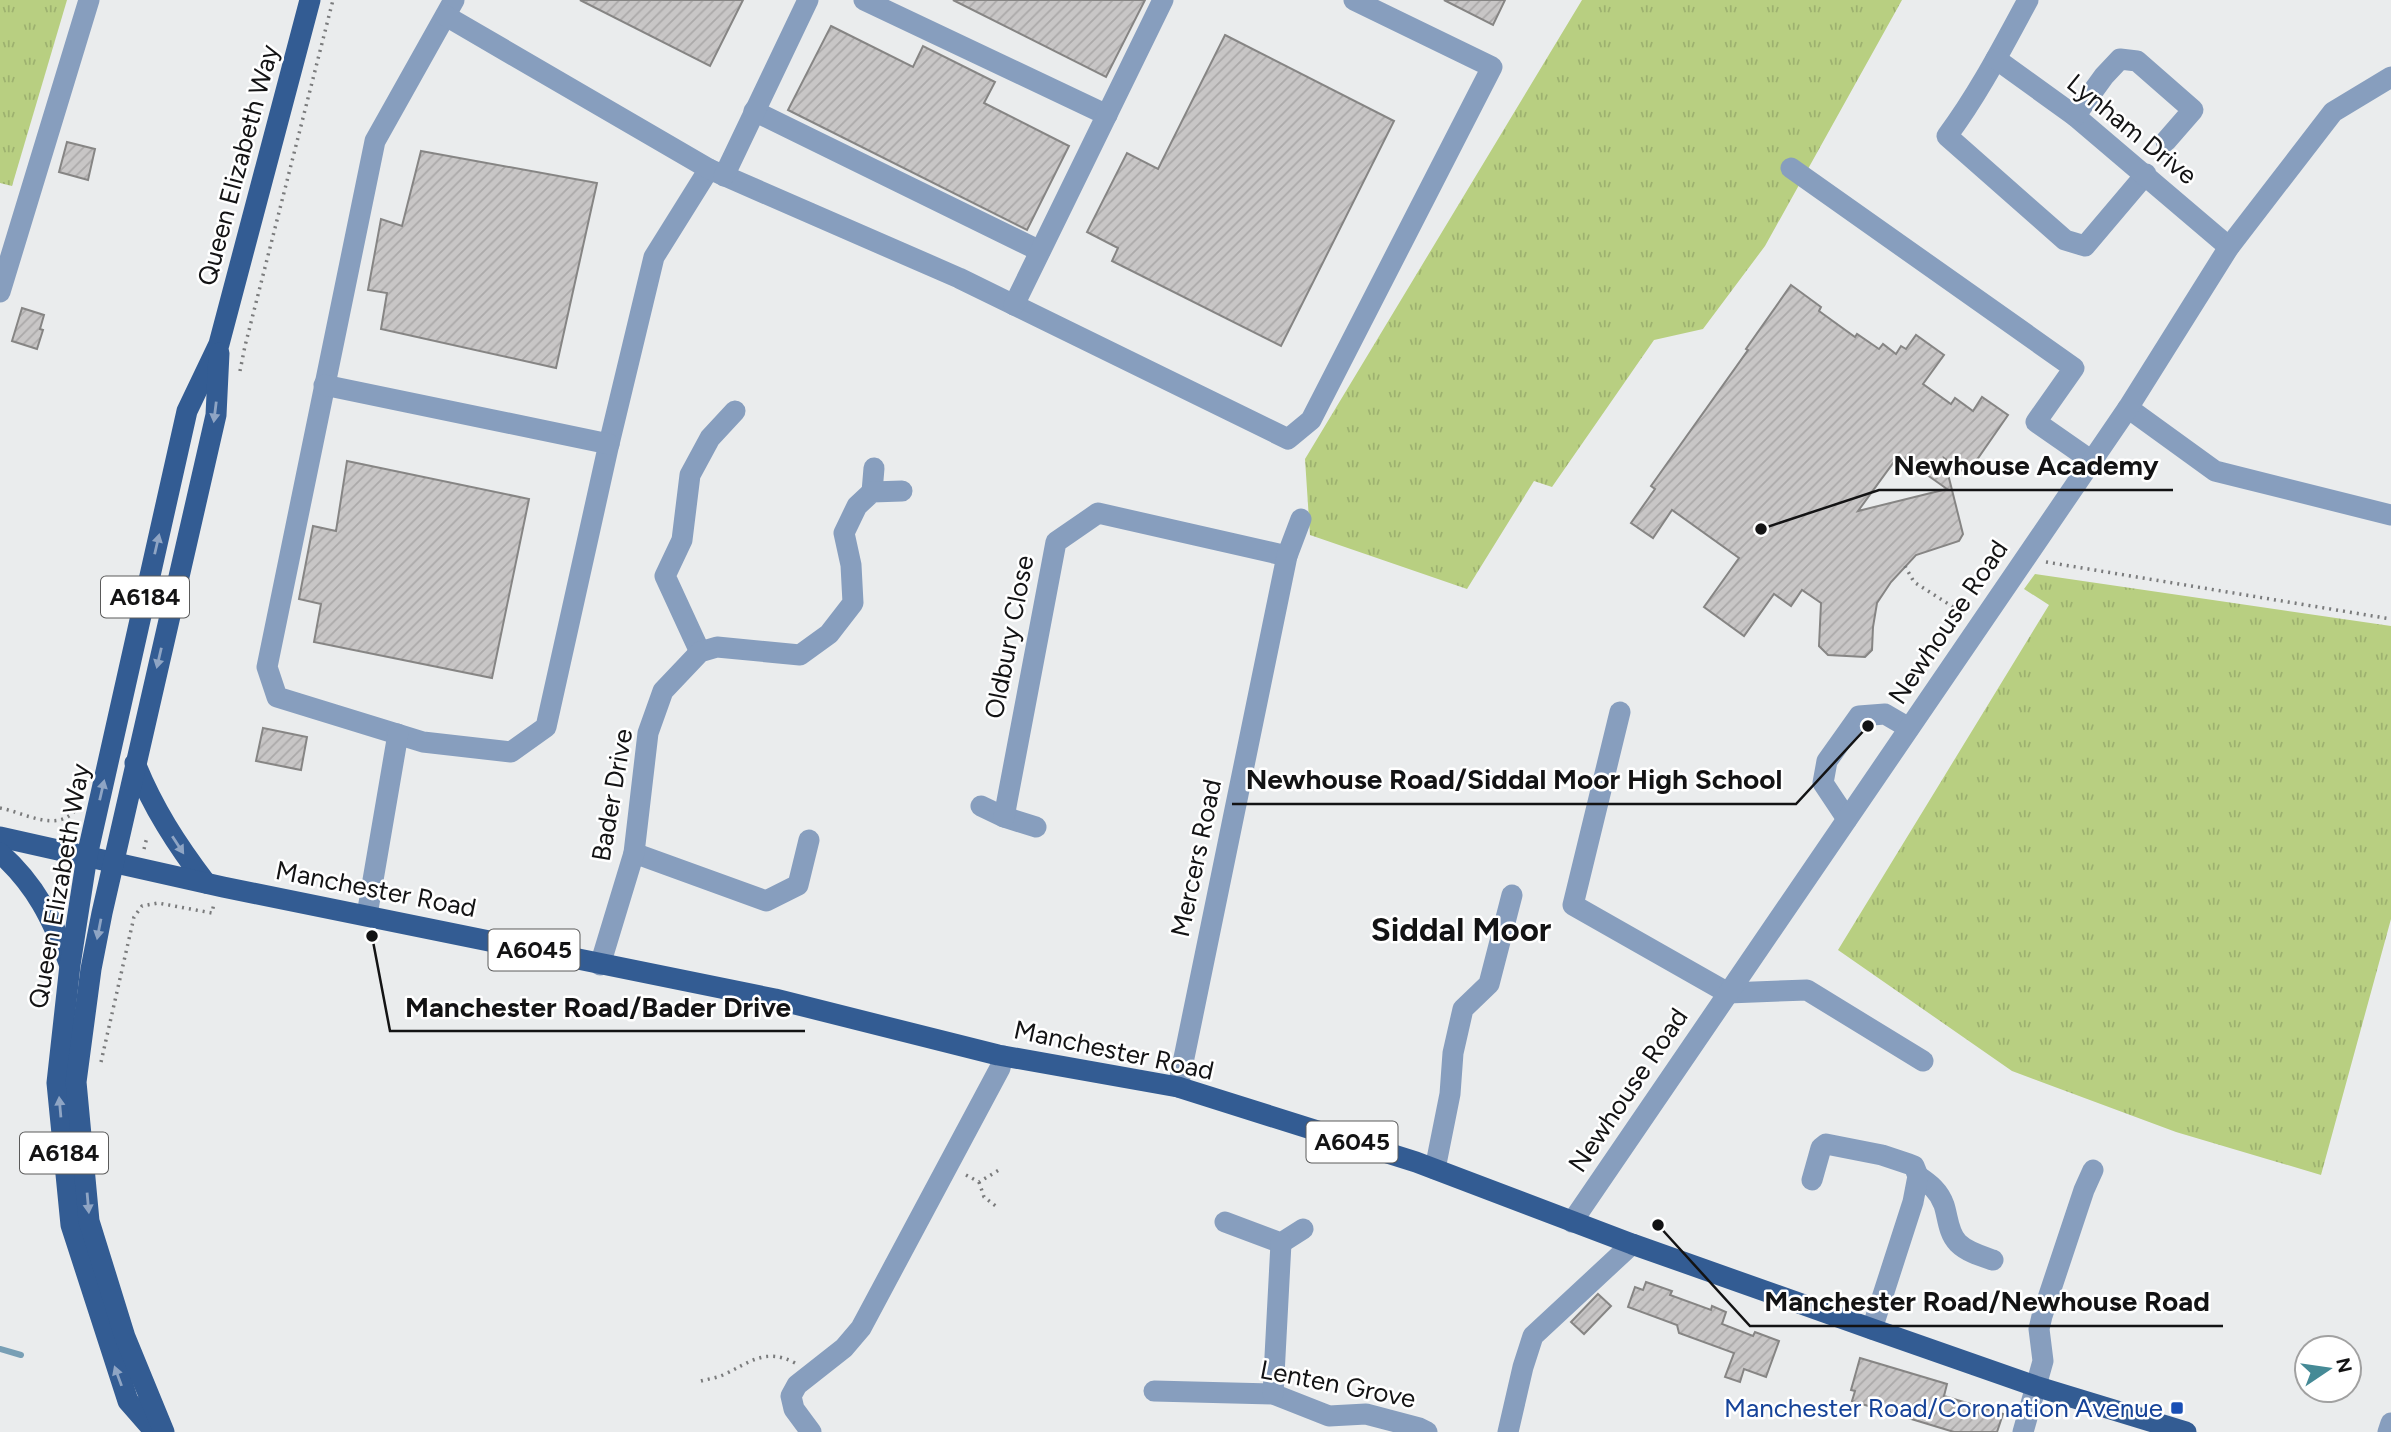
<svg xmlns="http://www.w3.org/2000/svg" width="2391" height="1432" viewBox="0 0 2391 1432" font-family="Figtree,sans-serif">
  <defs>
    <pattern id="grass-tufts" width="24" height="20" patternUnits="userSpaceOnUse" patternTransform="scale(1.75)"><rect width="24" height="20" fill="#b8cf81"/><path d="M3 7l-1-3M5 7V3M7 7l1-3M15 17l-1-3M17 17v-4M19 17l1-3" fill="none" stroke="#9db16f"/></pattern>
    <pattern id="building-hatch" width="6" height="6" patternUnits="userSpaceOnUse" patternTransform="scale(1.75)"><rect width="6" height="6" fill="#c8c6c6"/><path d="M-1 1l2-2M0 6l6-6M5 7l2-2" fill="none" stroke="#aba9a9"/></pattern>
  </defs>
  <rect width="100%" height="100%" fill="#eaeced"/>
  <!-- grass -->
  <g fill="url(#grass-tufts)">
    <path d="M0 0H67L12 186 0 183Z"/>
    <path d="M1582 0H1902L1765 246 1703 329 1654 340 1552 487 1534 481 1467 589 1310 535 1305 459Z"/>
    <path d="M2035 574 2391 626V919L2321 1175 2176 1132 2012 1071 1838 950 2049 605 2024 589Z"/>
  </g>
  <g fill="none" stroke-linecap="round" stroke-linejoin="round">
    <!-- stream -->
    <path stroke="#789fb5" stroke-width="6" d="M0 1349 21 1355"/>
  </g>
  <!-- building -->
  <g fill="url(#building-hatch)" stroke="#868584" stroke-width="2" fill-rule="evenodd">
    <path d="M580 0H743L710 66Z"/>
    <path d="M953 0H1145L1106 77Z"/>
    <path d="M1444 0H1505L1493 25Z"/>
    <path d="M831 26 913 67 923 46 995 82 984 103 1069 146 1027 230 788 110Z"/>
    <path d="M1225 35 1394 121 1281 346 1112 261 1118 248 1087 232 1127 153 1158 169Z"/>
    <path d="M67 142 95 149 88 180 59 172Z"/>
    <path d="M421 151 597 183 556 368 381 329 387 293 368 290 381 219 402 226Z"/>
    <path d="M1791 285 1821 307 1819 311 1855 337 1857 334 1879 349 1883 344 1896 354 1901 346 1906 349 1916 335 1944 355 1923 384 1951 404 1955 398 1973 411 1982 397 2008 415 1967 474 1944 458 1963 534 1959 541 1916 555 1891 582 1877 603 1873 627 1872 650 1865 657 1828 655 1819 646 1821 603 1802 590 1791 606 1774 594 1744 636 1704 607 1739 558 1672 510 1653 538 1631 523 1655 489 1651 486 1748 350 1746 349ZM1899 455 1947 489 1858 511Z"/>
    <path d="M22 308 44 315 40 329 43 330 37 349 12 341Z"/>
    <path d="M347 461 529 499 492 678 314 642 321 604 299 599 313 526 336 531Z"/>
    <path d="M263 728 307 737 301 770 256 761Z"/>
    <path d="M1646 1282 1672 1291 1670 1295 1711 1310 1712 1306 1726 1312 1722 1324 1753 1336 1755 1332 1779 1341 1766 1377 1744 1369 1740 1382 1725 1377 1734 1353 1679 1333 1677 1325 1628 1307 1635 1287 1643 1290Z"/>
    <path d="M1598 1294 1611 1306 1584 1334 1571 1322Z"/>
    <path d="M1860 1358 1947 1384 1944 1396 2003 1414 1997 1432H1954L1852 1401 1855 1391 1851 1390Z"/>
  </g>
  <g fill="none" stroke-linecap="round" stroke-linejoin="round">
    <!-- path -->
    <g stroke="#7a7b7c" stroke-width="3.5" stroke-dasharray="2 5" stroke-linecap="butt">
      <path d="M240 371 245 346 333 0"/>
      <path d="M2046 562 2391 619"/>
      <path d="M1905 566 1914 582 1964 614"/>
      <path d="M0 808C23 812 58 834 76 809"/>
      <path d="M144 849 147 837"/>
      <path d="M57 885 61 870"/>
      <path d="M101 1062 134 917 142 906 158 903 212 913 214 903"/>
      <path d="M966 1175 979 1182 999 1170"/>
      <path d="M979 1182 984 1197 997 1207"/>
      <path d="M701 1381C708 1379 716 1378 723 1375 749 1363 765 1347 795 1363"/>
    </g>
    <!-- minor -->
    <g stroke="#879ebe" stroke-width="21">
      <path d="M454 0 375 141 267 667 277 697 423 742 511 752 546 727 608 448 654 257 709 169"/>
      <path d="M864 0 1107 115"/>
      <path d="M2028 0C2003 46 1979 93 1947 136L2065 240 2085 246 2146 174"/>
      <path d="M446 16 709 169 959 278 1288 439 1311 420 1492 67 1354 0"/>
      <path d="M1996 59 2075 116 2229 247"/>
      <path d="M754 111 1040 251"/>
      <path d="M2075 116 2104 76 2120 59 2137 61 2193 110 2166 141"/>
      <path d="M1791 168 2074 368 2036 422 2092 461"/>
      <path d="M724 176 808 0"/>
      <path d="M0 292 89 0"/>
      <path d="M1014 305 1163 0"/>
      <path d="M324 385 609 444"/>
      <path d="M2128 408 2215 471 2391 515"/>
      <path d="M872 492 874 468"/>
      <path d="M700 652 665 576 682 540 690 475 710 438 735 411"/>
      <path d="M1620 712 1573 905 1728 993 1807 990 1923 1061"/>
      <path d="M981 806 1004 817 1036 827"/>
      <path d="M1004 817 1056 542 1098 513 1287 556"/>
      <path d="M1847 819 1823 783 1827 761 1859 716 1885 714 1909 728"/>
      <path d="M634 853 766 901 798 885 809 840"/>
      <path d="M367 915 398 734"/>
      <path d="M600 965 634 853 648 733 663 691 700 652 717 647 800 655 829 634 853 603 851 565 844 533 857 506 872 492 902 491"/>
      <path d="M1178 1087 1287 556 1301 519"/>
      <path d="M1435 1169 1450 1094 1453 1053 1463 1009 1489 984 1512 895"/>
      <path d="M1918 1176C1930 1184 1939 1191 1944 1205 1948 1217 1948 1233 1958 1243 1967 1252 1981 1256 1993 1260"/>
      <path d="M1812 1180 1821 1148 1826 1144 1882 1155 1909 1164 1914 1166 1918 1176 1913 1202 1872 1329"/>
      <path d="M1225 1222 1281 1243 1303 1229"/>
      <path d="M1572 1222 2128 408 2229 247 2333 112 2391 77"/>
      <path d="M1154 1391 1273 1394 1329 1416 1366 1414 1419 1428 1427 1432"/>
      <path d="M1273 1394 1281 1243"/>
      <path d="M811 1432 794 1409 791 1396 797 1385 844 1348 861 1328 1000 1068 1003 1056"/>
      <path d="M1508 1432 1523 1367 1533 1336 1632 1244"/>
      <path d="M2023 1432 2043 1361 2039 1329 2042 1316 2084 1190 2093 1170"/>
      <path d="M2388 1432 2391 1423"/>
    </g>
    <!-- major -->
    <g stroke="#335c93" stroke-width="21">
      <path d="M135 763C153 808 177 845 206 883"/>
      <path d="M0 837 223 887 775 999 998 1055 1178 1087 1416 1162 1632 1244 1872 1329 2035 1386 2186 1432"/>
      <path d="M0 853C36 885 52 919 69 963"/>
      <path d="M155 1432 128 1401 71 1225 57 1083 70 965 87 856 187 411 219 344 310 0"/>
      <path d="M164 1432 125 1337 89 1221 76 1082 91 969 102 913 216 415 219 353"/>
    </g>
  </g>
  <!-- one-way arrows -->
  <defs><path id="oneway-solid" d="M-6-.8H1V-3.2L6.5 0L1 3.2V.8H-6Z" transform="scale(1.75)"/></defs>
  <g fill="#8fa5c4">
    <use href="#oneway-solid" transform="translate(215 412) rotate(97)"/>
    <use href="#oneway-solid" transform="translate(157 544) rotate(-77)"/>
    <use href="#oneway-solid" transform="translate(159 658) rotate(103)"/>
    <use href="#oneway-solid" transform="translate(102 790) rotate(-77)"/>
    <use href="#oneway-solid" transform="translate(178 845) rotate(57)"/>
    <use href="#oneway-solid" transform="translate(99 929) rotate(101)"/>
    <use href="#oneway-solid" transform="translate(60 1107) rotate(-95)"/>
    <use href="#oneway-solid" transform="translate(88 1203) rotate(85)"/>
    <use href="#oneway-solid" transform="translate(118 1376) rotate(-110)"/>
  </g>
  <!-- markers -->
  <rect fill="#1a4fb4" stroke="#fff" stroke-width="2.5" x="2170" y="1401" width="14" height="14" rx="3.5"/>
  <g text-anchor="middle" stroke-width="5" stroke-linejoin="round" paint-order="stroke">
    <!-- shield labels -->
    <g fill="#fff" stroke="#5a5a5a" stroke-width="2">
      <rect x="101" y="576.5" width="88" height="41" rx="5"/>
      <rect x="488.5" y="929.5" width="91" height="41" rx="5"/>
      <rect x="1306.5" y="1121.5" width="91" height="41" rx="5"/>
      <rect x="20" y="1132.5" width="88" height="41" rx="5"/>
    </g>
    <g font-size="24" font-weight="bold" fill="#131314">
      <text x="145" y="605">A6184</text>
      <text x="534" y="958">A6045</text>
      <text x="1352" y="1150">A6045</text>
      <text x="64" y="1161">A6184</text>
    </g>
    <!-- street labels -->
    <g font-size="26" fill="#131314" stroke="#fff">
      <text transform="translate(2132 129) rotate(39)" y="9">Lynham Drive</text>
      <text transform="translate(238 165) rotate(-75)" y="9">Queen Elizabeth Way</text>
      <text transform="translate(1948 622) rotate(-56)" y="9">Newhouse Road</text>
      <text transform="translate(1009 637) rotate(-79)" y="9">Oldbury Close</text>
      <text transform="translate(612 795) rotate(-80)" y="9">Bader Drive</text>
      <text transform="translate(1196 858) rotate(-78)" y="9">Mercers Road</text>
      <text transform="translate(59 886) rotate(-80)" y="9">Queen Elizabeth Way</text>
      <text transform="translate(376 889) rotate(11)" y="9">Manchester Road</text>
      <text transform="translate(1114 1050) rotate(12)" y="9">Manchester Road</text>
      <text transform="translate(1628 1090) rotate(-56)" y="9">Newhouse Road</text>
      <text transform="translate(1338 1384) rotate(11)" y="9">Lenten Grove</text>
    </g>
    <!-- transit labels -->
    <g font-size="26" fill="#164399" stroke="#fff" text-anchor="end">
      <text x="2163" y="1417">Manchester Road/Coronation Avenue</text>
    </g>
    <!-- district labels -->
    <g font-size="33" font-weight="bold" fill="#131314" stroke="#fff">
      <text x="1461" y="941">Siddal Moor</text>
    </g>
  </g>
  <!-- callouts -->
  <path fill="none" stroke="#131314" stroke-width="2.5" d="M1761 529L1879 490H2173M1868 726L1796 804H1232M372 936L390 1031H805M1658 1225L1750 1326H2223"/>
  <g fill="#131314" stroke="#fff" stroke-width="2.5">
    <circle cx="1761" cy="529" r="7"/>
    <circle cx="1868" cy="726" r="7"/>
    <circle cx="372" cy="936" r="7"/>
    <circle cx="1658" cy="1225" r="7"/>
  </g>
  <g font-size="28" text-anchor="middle" font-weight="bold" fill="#131314" stroke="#fff" stroke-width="5" stroke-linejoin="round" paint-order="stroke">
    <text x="2026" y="475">Newhouse Academy</text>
    <text x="1514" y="789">Newhouse Road/Siddal Moor High School</text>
    <text x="598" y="1017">Manchester Road/Bader Drive</text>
    <text x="1987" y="1311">Manchester Road/Newhouse Road</text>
  </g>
  <!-- north arrow -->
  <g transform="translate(2328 1369) rotate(77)"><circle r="33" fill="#ffffff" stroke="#a1a1a1" stroke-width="2"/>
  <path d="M0-5L12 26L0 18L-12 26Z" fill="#458a96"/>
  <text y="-10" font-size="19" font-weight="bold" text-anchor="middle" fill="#131314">N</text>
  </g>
</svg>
